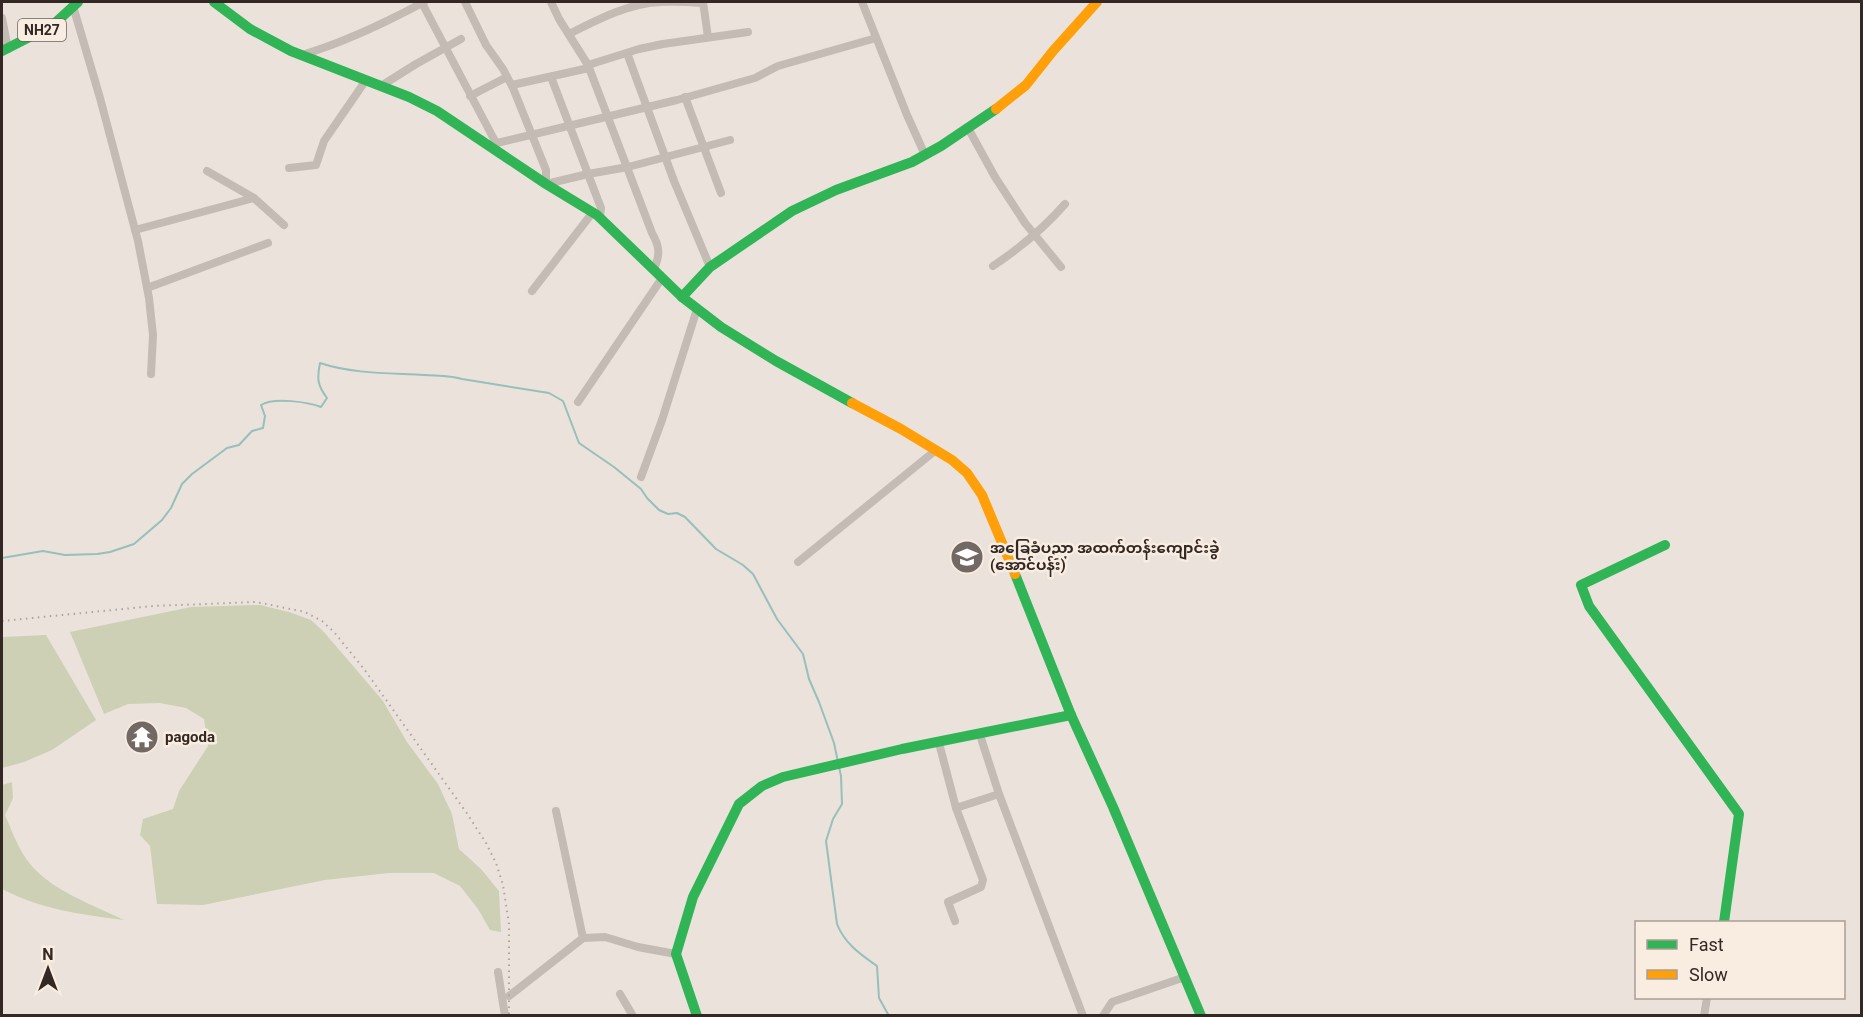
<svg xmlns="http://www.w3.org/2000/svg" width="1863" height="1017" viewBox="0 0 1863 1017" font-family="Roboto,'Noto Sans Myanmar',sans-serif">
  <rect width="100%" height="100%" fill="#ebe3db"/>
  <!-- green -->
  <g fill="#cdd0b4">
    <path d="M260 605 289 612 311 620 324 632 383 701 407 742 438 784 452 814 459 849 481 869 499 891 501 932 490 930 478 909 460 886 434 873H389L325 880 203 905 157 904 150 846 140 835 143 819 173 809 179 791 208 746 204 719 186 708 160 703 128 704 104 714 70 632 191 607Z"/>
    <path d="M46 635 96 720 52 750 24 762 2 768V637Z"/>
    <path d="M12 782 13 798 5 815C12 831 19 851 31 865 54 892 94 905 124 920 83 915 39 909 2 889V785Z"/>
  </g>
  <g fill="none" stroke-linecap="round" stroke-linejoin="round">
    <!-- stream -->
    <g stroke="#97bfbb" stroke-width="2">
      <path d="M2 558 43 551 65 555 97 554 110 552 134 544 162 520 171 508 182 484 192 474 227 448 239 445 252 431 263 428 265 416 261 405C274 397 308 402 321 407L327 398C317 385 317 378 320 363 353 374 390 373 424 375 438 376 449 375 462 379L549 393 563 401 579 443 614 467 641 489 647 498 659 510 668 514 677 513 685 517 716 549 743 565 753 574 777 619 803 654 809 679 819 702 834 743 838 762"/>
      <path d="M839 767 841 776 842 804 833 819 826 841 837 924C845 944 860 954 877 966L879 998 889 1016"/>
    </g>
    <!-- street -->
    <g stroke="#c4bbb5" stroke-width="8">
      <path d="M465 2 486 45 503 69 513 88 546 170V184L588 174 628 167 730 140"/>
      <path d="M551 2 559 19 588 65 652 233C660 247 660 255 654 269"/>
      <path d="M703 2 708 37"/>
      <path d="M862 2 907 115 925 155"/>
      <path d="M422 3 496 143"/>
      <path d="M73 6 100 98 138 241 149 298 153 335 151 374"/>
      <path d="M2 18 8 49"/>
      <path d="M569 34C597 20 629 3 661 2 675 1 689 2 703 3"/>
      <path d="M627 53 674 181 710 267"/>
      <path d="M302 55C345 42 385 23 424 2"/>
      <path d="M588 65 639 49 663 44 748 32"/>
      <path d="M551 77 601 208 600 217"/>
      <path d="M512 85 589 68"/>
      <path d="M381 86 416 64 461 39"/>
      <path d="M470 96 507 77"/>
      <path d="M685 97 721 193"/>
      <path d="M968 128 995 177 1025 223 1061 267"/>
      <path d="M489 145 677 100 755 78 778 66 876 38"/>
      <path d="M289 168 316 165 324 141 366 80"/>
      <path d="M254 198 284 225"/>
      <path d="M135 230 254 198 207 171"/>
      <path d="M993 266C1020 248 1044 228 1065 204"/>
      <path d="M147 288 268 243"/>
      <path d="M532 291 593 212"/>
      <path d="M578 402 662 278"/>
      <path d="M641 477 662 420 697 309"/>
      <path d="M798 562 936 450"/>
      <path d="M980 735 999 794 1083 1016"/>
      <path d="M939 743 956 808 983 880 981 887 948 902 955 921"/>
      <path d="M956 808 999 794"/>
      <path d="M556 811 583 938"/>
      <path d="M498 972 505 1016"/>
      <path d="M620 994 633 1016"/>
      <path d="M509 996 583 938 605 937 638 947 676 954"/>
      <path d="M1103 1016 1112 1002 1185 977"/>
      <path d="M1704 1016 1707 998"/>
    </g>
    <!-- fast -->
    <g stroke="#30b455" stroke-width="10">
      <path d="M214 2 250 29 291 51 409 97 437 111 546 184 597 215 682 297 721 327 776 361 852 403"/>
      <path d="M2 51 53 25 78 2"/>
      <path d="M682 297 710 267 792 211 836 190 912 162 941 146 996 109"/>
      <path d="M1665 545 1581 585 1589 606 1739 814 1724 922"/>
      <path d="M1015 574 1071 715 1113 807 1201 1016"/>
      <path d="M697 1016 676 954 693 897 739 804 762 786 783 777 902 749 1071 715"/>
    </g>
    <!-- slow -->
    <g stroke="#ff9f0a" stroke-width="10">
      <path d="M996 109 1026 85 1053 51 1097 2"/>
      <path d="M852 403 901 429 952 460 967 473 982 495 1015 574"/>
    </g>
    <!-- rail -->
    <path stroke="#aba49f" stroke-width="2" stroke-dasharray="1.5 4.5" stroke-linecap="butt" d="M2 621 153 606 256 602 305 612 322 621 334 632 364 669 466 812 486 843 496 863 503 885 509 924V1016"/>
  </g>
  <!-- icons -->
  <defs>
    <g id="school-disc" transform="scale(1.725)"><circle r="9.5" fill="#736964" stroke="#f9ece1"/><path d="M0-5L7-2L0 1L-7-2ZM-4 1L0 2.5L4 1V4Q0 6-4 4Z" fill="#fff"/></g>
    <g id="temple-disc" transform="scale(1.725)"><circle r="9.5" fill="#736964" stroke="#f9ece1"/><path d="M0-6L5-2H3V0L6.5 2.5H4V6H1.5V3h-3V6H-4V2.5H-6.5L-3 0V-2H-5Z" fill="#fff"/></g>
  </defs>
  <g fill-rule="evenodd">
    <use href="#school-disc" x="967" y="557"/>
    <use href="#temple-disc" x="142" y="737"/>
  </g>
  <g text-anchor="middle" stroke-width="5" stroke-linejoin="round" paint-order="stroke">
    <!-- shield labels -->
    <rect fill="#f9ece1" stroke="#6e635d" stroke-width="1.5" x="18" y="19" width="48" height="22" rx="4.5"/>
    <g font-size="14" font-weight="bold" fill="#332824">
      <text x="42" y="35">NH27</text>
    </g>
    <!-- poi labels -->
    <g font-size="15" font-weight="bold" fill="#332824" stroke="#f9ece1" text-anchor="start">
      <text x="990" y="553">အခြေခံပညာ အထက်တန်းကျောင်းခွဲ<tspan x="990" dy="17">(အောင်ပန်း)</tspan></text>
      <text x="165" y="742">pagoda</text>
    </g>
  </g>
  <!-- border -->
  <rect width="1863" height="1017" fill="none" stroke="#332824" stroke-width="6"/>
  <!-- legend -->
  <rect x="1635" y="921" width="210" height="78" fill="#f9ece1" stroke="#aa9e95" stroke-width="1.5"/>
  <rect x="1647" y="940" width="30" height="9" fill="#30b455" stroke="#aa9e95" stroke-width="1.5"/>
  <text x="1689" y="951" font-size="18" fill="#332824">Fast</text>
  <rect x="1647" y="970" width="30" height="9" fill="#ff9f0a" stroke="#aa9e95" stroke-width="1.5"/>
  <text x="1689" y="981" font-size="18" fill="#332824">Slow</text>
  <!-- north arrow -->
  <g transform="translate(48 969)" stroke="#f9ece1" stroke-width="4.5" paint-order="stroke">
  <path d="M0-4.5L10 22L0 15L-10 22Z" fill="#332824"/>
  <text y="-9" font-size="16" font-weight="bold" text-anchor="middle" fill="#332824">N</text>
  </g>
</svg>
